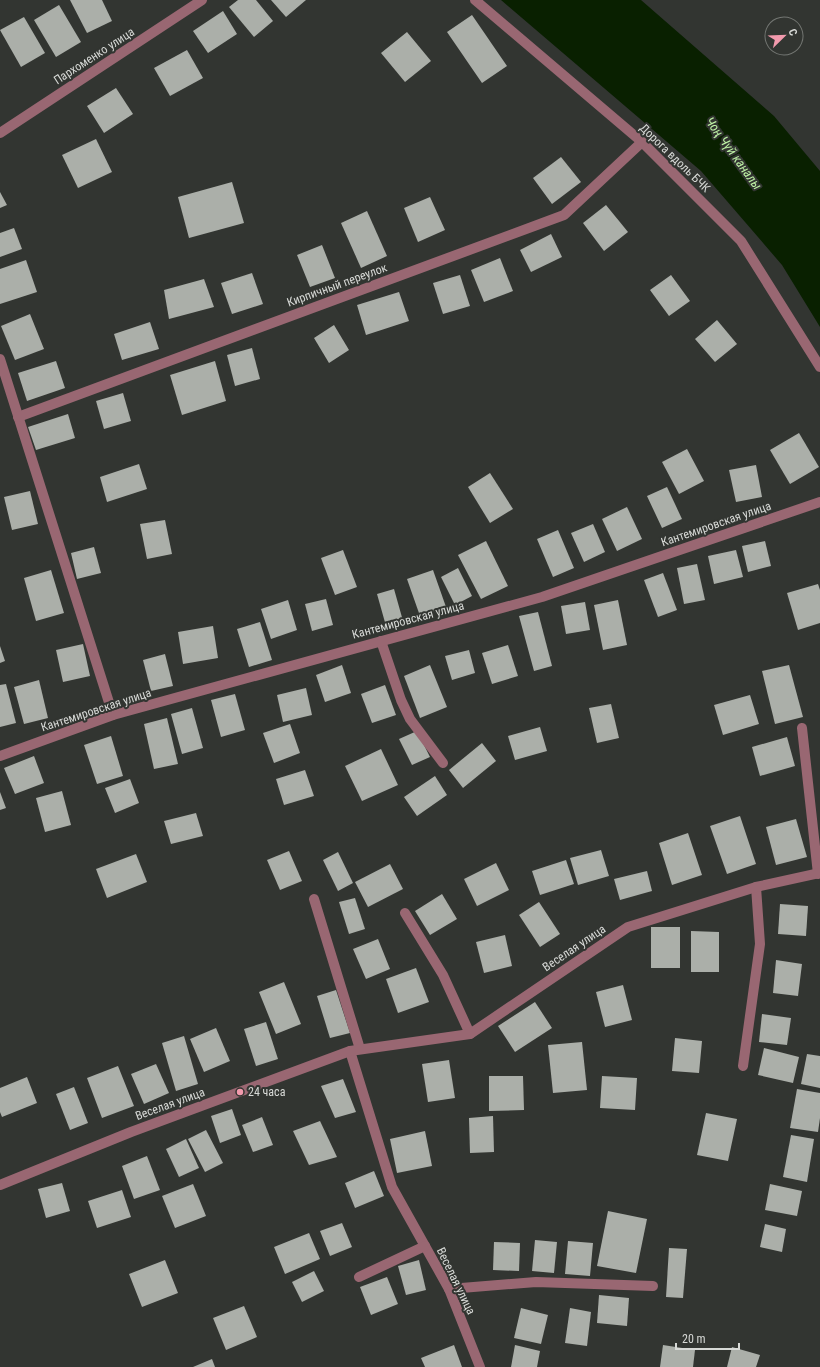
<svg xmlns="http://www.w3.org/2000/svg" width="820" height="1367" viewBox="0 0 820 1367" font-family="'Roboto Condensed',sans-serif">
  <rect width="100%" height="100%" fill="#323531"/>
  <!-- water -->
  <path fill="#092000" d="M501 0H641L774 116 820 171V327L782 265 701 171Z"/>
  <!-- building -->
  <g fill="#abafa9">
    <path d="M70 0H102L112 21 87 33Z"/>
    <path d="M238 0H256L273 21 254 37 229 7Z"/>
    <path d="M271 0H306L286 17Z"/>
    <path d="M59 5 81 42 56 57 34 20Z"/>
    <path d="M223 11 237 34 208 53 193 31Z"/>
    <path d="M472 15 507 66 482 83 447 32Z"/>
    <path d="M24 17 45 53 21 67 0 30Z"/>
    <path d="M407 32 431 61 405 82 381 53Z"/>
    <path d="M187 50 203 78 170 96 154 68Z"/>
    <path d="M116 88 133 114 104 133 87 106Z"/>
    <path d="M96 139 112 172 78 188 62 155Z"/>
    <path d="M561 157 581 182 552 204 533 178Z"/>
    <path d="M232 182 244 223 189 238 178 197Z"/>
    <path d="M0 192 7 205 0 208Z"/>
    <path d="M430 197 445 230 418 242 404 208Z"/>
    <path d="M606 205 628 232 604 251 583 223Z"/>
    <path d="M367 211 387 256 361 268 341 223Z"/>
    <path d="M14 228 22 249 0 257V233Z"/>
    <path d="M551 234 562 257 531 272 520 250Z"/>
    <path d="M322 245 335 278 310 287 297 255Z"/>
    <path d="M500 258 513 291 484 302 471 270Z"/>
    <path d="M26 260 37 292 0 304V269Z"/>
    <path d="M252 273 263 304 232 314 221 283Z"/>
    <path d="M460 275 470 306 443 314 433 283Z"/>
    <path d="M671 275 690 301 669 316 650 290Z"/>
    <path d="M204 279 214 307 169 319 164 290Z"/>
    <path d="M399 292 409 321 366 335 357 305Z"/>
    <path d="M30 314 44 349 15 360 1 326Z"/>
    <path d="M717 320 737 344 715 362 695 339Z"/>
    <path d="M150 322 159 349 122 360 114 334Z"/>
    <path d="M334 325 349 350 329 363 314 338Z"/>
    <path d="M252 348 260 379 235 386 227 355Z"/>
    <path d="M56 361 65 388 27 401 18 373Z"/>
    <path d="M215 361 226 401 182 415 170 375Z"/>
    <path d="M123 393 131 421 104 429 96 401Z"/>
    <path d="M68 414 75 438 36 450 28 427Z"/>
    <path d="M799 433 819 467 790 484 770 450Z"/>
    <path d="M687 449 704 481 679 494 662 462Z"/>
    <path d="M139 464 147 489 107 502 100 477Z"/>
    <path d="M756 465 762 497 736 502 729 470Z"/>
    <path d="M490 473 513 509 490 523 468 487Z"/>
    <path d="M667 487 682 519 662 528 647 496Z"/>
    <path d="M30 491 38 524 12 530 4 497Z"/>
    <path d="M627 507 642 539 617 551 602 519Z"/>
    <path d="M165 520 172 554 147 559 140 524Z"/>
    <path d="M593 524 605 552 584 562 571 533Z"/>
    <path d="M558 530 574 568 553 577 537 539Z"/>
    <path d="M486 541 508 586 481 599 458 555Z"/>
    <path d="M765 541 771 566 748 572 742 546Z"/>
    <path d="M94 547 101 573 77 579 71 553Z"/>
    <path d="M343 550 357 587 335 595 321 558Z"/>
    <path d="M736 550 743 577 714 584 708 556Z"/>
    <path d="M697 564 705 600 684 604 677 568Z"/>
    <path d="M458 568 472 596 455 605 441 577Z"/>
    <path d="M51 570 64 613 36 621 24 578Z"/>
    <path d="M433 570 446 607 420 616 407 579Z"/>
    <path d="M663 573 677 610 658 617 644 580Z"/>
    <path d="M818 584 820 590V623L798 630 787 593Z"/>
    <path d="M394 589 403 621 386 626 377 594Z"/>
    <path d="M326 599 333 625 312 631 305 604Z"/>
    <path d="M288 600 297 630 271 639 261 609Z"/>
    <path d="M618 600 627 645 603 650 594 605Z"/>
    <path d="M585 602 590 630 566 634 561 606Z"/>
    <path d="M538 612 552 666 534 671 519 616Z"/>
    <path d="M260 622 272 660 249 667 237 629Z"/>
    <path d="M213 626 218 658 183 664 178 632Z"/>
    <path d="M83 644 90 676 63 682 56 650Z"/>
    <path d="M508 645 518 676 492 684 482 653Z"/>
    <path d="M0 646 5 661 0 663Z"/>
    <path d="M469 650 475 673 452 680 445 656Z"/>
    <path d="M165 654 173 686 151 691 143 660Z"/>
    <path d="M342 665 351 693 325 702 316 675Z"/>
    <path d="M430 665 447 707 420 718 404 676Z"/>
    <path d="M789 665 803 717 775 724 762 671Z"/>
    <path d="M39 680 48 718 24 724 14 687Z"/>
    <path d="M6 684 16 723 0 727V685Z"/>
    <path d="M385 685 396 715 372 723 361 694Z"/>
    <path d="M306 688 312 715 283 722 277 695Z"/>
    <path d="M235 694 245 730 221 737 211 700Z"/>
    <path d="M750 695 759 724 723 735 714 705Z"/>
    <path d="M611 704 619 738 597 743 589 708Z"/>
    <path d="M192 708 203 748 182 754 171 714Z"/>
    <path d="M167 718 178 764 154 769 144 724Z"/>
    <path d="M290 724 300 753 274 763 263 733Z"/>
    <path d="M540 727 547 751 515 760 508 736Z"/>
    <path d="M417 731 430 757 412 765 399 739Z"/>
    <path d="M111 736 123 776 97 784 84 745Z"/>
    <path d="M787 737 795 766 760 776 752 747Z"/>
    <path d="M482 743 496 761 463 788 449 770Z"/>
    <path d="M381 749 398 785 362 801 345 766Z"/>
    <path d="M34 756 44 783 15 794 4 768Z"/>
    <path d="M305 770 314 796 284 805 276 779Z"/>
    <path d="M435 776 447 795 417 816 404 797Z"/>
    <path d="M130 779 139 803 115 813 105 788Z"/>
    <path d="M62 791 71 825 45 832 36 798Z"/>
    <path d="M0 792 6 808 0 810Z"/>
    <path d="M196 813 203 836 171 844 164 821Z"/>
    <path d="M740 816 756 864 727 874 710 826Z"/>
    <path d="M796 819 807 857 776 865 766 827Z"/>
    <path d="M688 833 702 875 672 885 659 843Z"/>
    <path d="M601 850 609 876 578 885 570 858Z"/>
    <path d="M289 851 302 881 280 890 267 860Z"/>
    <path d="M338 852 353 883 338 891 323 860Z"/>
    <path d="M136 854 147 882 107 898 96 869Z"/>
    <path d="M566 860 574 884 540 895 532 871Z"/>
    <path d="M496 863 509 890 477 906 464 879Z"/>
    <path d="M390 864 403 889 368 907 355 882Z"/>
    <path d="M647 871 652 891 620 900 614 879Z"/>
    <path d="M442 894 457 919 430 935 415 911Z"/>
    <path d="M355 898 365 929 349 934 339 902Z"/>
    <path d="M539 902 560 934 540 947 519 915Z"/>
    <path d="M780 904 808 906 806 936 778 934Z"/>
    <rect x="651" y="927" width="29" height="41"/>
    <path d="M691 931 719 932V972H691Z"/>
    <path d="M505 935 512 966 484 973 476 942Z"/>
    <path d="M378 939 390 969 366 979 353 949Z"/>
    <path d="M776 960 802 964 798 996 773 993Z"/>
    <path d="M416 968 429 1002 398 1013 386 979Z"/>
    <path d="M284 982 301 1024 276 1034 259 992Z"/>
    <path d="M623 985 632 1020 605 1027 596 992Z"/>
    <path d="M336 990 350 1033 330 1038 317 996Z"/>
    <path d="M535 1002 552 1028 515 1052 498 1026Z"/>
    <path d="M762 1014 791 1018 787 1045 759 1042Z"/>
    <path d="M266 1022 278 1059 256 1066 244 1029Z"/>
    <path d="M216 1028 230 1061 204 1072 190 1039Z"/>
    <path d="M184 1036 198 1084 176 1091 162 1043Z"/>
    <path d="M675 1038 702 1041 699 1073 672 1071Z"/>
    <path d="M582 1042 587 1090 553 1093 548 1045Z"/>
    <path d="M764 1048 799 1057 793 1083 758 1075Z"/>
    <path d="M807 1054 820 1056V1088L801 1084Z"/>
    <path d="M449 1060 455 1098 428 1102 422 1064Z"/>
    <path d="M156 1064 169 1093 144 1104 131 1074Z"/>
    <path d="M118 1066 134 1106 102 1118 87 1078Z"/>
    <path d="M489 1076H523L524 1110 489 1111Z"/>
    <path d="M602 1076 637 1078 635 1110 600 1108Z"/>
    <path d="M27 1077 37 1103 2 1117 0 1112V1088Z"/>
    <path d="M343 1079 356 1112 335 1118 321 1086Z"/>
    <path d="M74 1087 88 1123 70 1130 56 1094Z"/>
    <path d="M797 1089 820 1093V1118L818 1132 790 1128Z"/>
    <path d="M232 1109 241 1135 220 1143 211 1116Z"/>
    <path d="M706 1113 737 1119 728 1161 697 1155Z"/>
    <path d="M493 1116 494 1152 470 1153 469 1118Z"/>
    <path d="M262 1117 273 1145 253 1152 242 1125Z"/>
    <path d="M320 1121 337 1157 309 1165 293 1131Z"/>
    <path d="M206 1130 223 1163 205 1172 188 1139Z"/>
    <path d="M425 1131 432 1166 397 1173 390 1139Z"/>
    <path d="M791 1135 814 1139 807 1182 783 1177Z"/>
    <path d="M186 1139 199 1168 179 1177 166 1149Z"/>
    <path d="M147 1156 160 1190 134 1199 122 1166Z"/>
    <path d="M374 1171 384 1196 355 1208 345 1183Z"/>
    <path d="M62 1183 70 1211 46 1218 38 1189Z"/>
    <path d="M193 1184 206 1216 175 1228 162 1196Z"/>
    <path d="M770 1184 802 1191 797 1216 765 1210Z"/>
    <path d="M122 1190 131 1217 97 1228 88 1201Z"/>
    <path d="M608 1211 647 1219 636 1273 597 1266Z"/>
    <path d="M342 1223 352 1247 330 1256 320 1231Z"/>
    <path d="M765 1224 786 1229 782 1252 760 1247Z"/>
    <path d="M309 1233 320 1259 285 1274 274 1247Z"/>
    <path d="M535 1240 557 1242 554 1273 532 1271Z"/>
    <path d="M568 1241 593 1243 590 1276 565 1274Z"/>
    <path d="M494 1242 520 1243 519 1271 493 1270Z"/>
    <path d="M669 1248 687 1249 683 1298 666 1297Z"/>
    <path d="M165 1260 178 1293 142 1307 129 1274Z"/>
    <path d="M419 1260 426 1290 406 1295 398 1266Z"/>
    <path d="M314 1271 324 1291 302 1302 292 1282Z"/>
    <path d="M387 1277 398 1304 371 1315 360 1287Z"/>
    <path d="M599 1295 629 1298 627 1326 597 1323Z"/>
    <path d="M244 1306 257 1337 226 1350 213 1318Z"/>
    <path d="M521 1308 548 1315 541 1344 514 1338Z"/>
    <path d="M570 1308 591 1312 587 1346 565 1343Z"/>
    <path d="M454 1345 462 1367H425L421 1358Z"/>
    <path d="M515 1345 540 1351 537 1367H511Z"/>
    <path d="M663 1345 695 1350 693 1367H660Z"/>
    <path d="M732 1347 760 1355 756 1367H727Z"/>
    <path d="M212 1359 215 1367H193Z"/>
  </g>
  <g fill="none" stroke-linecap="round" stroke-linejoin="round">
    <!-- minor -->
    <g stroke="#996772" stroke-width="10">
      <path d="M475 0 642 142 741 241 820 367"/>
      <path d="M0 133 202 0"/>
      <path d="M0 359 113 715"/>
      <path d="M18 417 564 215 642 142"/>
      <path d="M381 641 401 700 410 719 443 763"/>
      <path d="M802 728 818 874"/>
      <path d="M0 756 113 715 542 597 820 502"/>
      <path d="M314 899 360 1049"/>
      <path d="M405 913 443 975 470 1034"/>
      <path d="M350 1051 392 1187 449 1289 480 1367"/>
      <path d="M743 1066 760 944 756 887"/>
      <path d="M0 1185 131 1132 350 1051 470 1034 628 927 756 887 820 873"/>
      <path d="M359 1277 425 1246"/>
      <path d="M449 1289 536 1282 653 1286"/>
    </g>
  </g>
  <!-- markers -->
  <circle fill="#f29aad" stroke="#323531" stroke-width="1.5" cx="240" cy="1092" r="4"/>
  <g text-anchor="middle" stroke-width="4" stroke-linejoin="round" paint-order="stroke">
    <!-- street labels -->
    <g font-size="12" fill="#d7d9d6" stroke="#323531">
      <text transform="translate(94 56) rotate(-33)" y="4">Пархоменко улица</text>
      <text transform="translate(675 158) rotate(44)" y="4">Дорога вдоль БЧК</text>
      <text transform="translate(337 285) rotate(-20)" y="4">Кирпичный переулок</text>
      <text transform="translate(716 524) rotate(-19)" y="4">Кантемировская улица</text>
      <text transform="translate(408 620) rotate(-15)" y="4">Кантемировская улица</text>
      <text transform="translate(96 710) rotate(-18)" y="4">Кантемировская улица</text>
      <text transform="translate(574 948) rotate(-34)" y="4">Веселая улица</text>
      <text transform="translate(170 1104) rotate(-20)" y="4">Веселая улица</text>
      <text transform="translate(456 1281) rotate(64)" y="4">Веселая улица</text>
    </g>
    <!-- poi labels -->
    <g font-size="12" fill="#d7d9d6" stroke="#323531" text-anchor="start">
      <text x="248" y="1096">24 часа</text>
    </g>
    <!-- water labels -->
    <g font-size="13" font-style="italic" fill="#bff3a6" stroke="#323531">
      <text transform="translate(734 153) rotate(54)" y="5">Чоң Чүй каналы</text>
    </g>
  </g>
  <!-- north arrow -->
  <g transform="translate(784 36) rotate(67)"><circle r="19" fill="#323531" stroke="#747773"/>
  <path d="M0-3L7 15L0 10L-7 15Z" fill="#f29aad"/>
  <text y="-6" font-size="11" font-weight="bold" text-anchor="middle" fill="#d7d9d6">С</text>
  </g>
  <!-- scale -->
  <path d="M676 1343v6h63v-6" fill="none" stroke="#d7d9d6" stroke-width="2"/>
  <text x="682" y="1343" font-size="12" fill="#d7d9d6" stroke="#323531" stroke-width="3" paint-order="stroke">20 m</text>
</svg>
